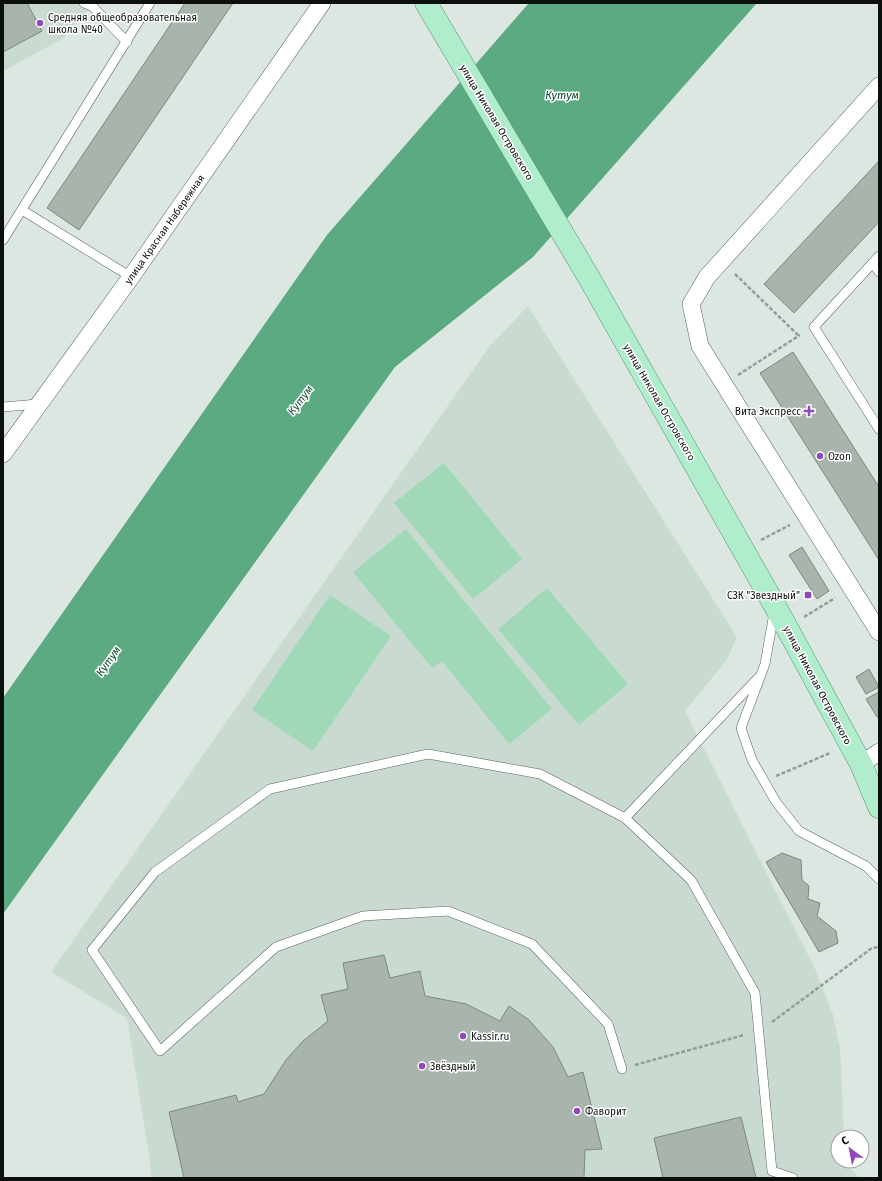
<svg xmlns="http://www.w3.org/2000/svg" width="882" height="1181" viewBox="0 0 882 1181" font-family="'Fira Sans',sans-serif">
  <rect width="100%" height="100%" fill="#dbe7e0"/>
  <!-- built -->
  <g fill="#c9dbd0">
    <path d="M3 3H94L62 39 3 71Z"/>
    <path d="M528 306 737 637 726 661 685 711 816 971 833 1015 840 1048 844 1137H838V1161H845V1164L860 1178H151L150 1162 127 1018 51 972 489 347Z"/>
  </g>
  <!-- green -->
  <g fill="#a0d8b8">
    <path d="M444 463 522 559 473 599 394 503Z"/>
    <path d="M406 529 552 709 509 744 442 661 432 668 353 572Z"/>
    <path d="M547 588 628 684 579 725 498 629Z"/>
    <path d="M330 595 391 636 313 751 252 710Z"/>
  </g>
  <!-- water -->
  <path fill="#5caa81" d="M529 3H757L533 257 395 367 3 914V698L327 235Z"/>
  <!-- building -->
  <g fill="#a9b4ad" stroke="#7d8781">
    <path d="M3 3H27L42 31 3 52Z"/>
    <path d="M185 3H233L79 230 47 208Z"/>
    <path d="M879 161V222L794 313 764 284Z"/>
    <path d="M793 352 879 487V560L760 373Z"/>
    <path d="M802 547 829 591 817 599 789 555Z"/>
    <path d="M869 669 879 687 866 694 856 677Z"/>
    <path d="M879 692V716L877 717 866 699Z"/>
    <path d="M782 853 801 860 802 880 809 886 808 899 820 903 817 916 836 931 838 943 819 952 766 862Z"/>
    <path d="M384 955 390 978 420 971 425 996 466 1004 500 1021 509 1006 529 1020 553 1047 568 1077 583 1072 602 1149 585 1150 584 1178H184L169 1112 236 1095 238 1102 264 1094 286 1060 303 1041 328 1021 321 995 348 989 343 963Z"/>
    <path d="M741 1117 756 1178H663L654 1138Z"/>
  </g>
  <g fill="none" stroke-linecap="round" stroke-linejoin="round">
    <!-- service casing -->
    <g stroke="#5a645e" stroke-width="10">
      <g id="service">
        <path d="M84 3 92 6 127 42"/>
        <path d="M22 210 131 277"/>
        <path d="M3 240 150 3"/>
        <path d="M879 256 814 327 879 429"/>
        <path d="M873 263 879 272"/>
        <path d="M3 407 38 404"/>
        <path d="M774 613 765 664 741 728 752 760 776 802 799 831 866 866 879 879"/>
        <path d="M625 818 758 678"/>
        <path d="M622 1069 608 1024 532 944 448 911 363 916 276 947 160 1051 92 950 155 872 270 789 428 754 540 774 625 818 691 880 755 993 772 1171 793 1178"/>
      </g>
    </g>
    <!-- minor casing -->
    <g stroke="#5a645e" stroke-width="18">
      <g id="minor">
        <path d="M879 86 707 277 691 304 700 346 879 632"/>
        <path d="M3 454 131 277 322 3"/>
        <path d="M861 764 879 752"/>
      </g>
    </g>
    <!-- primary casing -->
    <g stroke="#549874" stroke-width="23">
      <path id="primary" d="M426 3 588 276 775 606 861 764 879 807"/>
    </g>
    <!-- path -->
    <g stroke="#939d97" stroke-width="2.5" stroke-dasharray="4 2" stroke-linecap="butt">
      <path d="M735 274 799 336"/>
      <path d="M738 375 800 335"/>
      <path d="M761 540 790 525"/>
      <path d="M804 617 835 598"/>
      <path d="M776 776 830 753"/>
      <path d="M772 1022 872 948 879 947"/>
      <path d="M635 1065 744 1035"/>
    </g>
    <!-- service -->
    <use href="#service" stroke="#fff" stroke-width="9"/>
    <!-- minor -->
    <use href="#minor" stroke="#fff" stroke-width="17"/>
    <!-- primary -->
    <use href="#primary" stroke="#b0edcd" stroke-width="22"/>
  </g>
  <!-- markers -->
  <g fill="#8f49bd" stroke="#fff" stroke-width="1.5">
    <circle cx="40" cy="23" r="4"/>
    <path d="M807 405h4v4h4v4h-4v4h-4v-4h-4v-4h4z"/>
    <circle cx="820" cy="456" r="4"/>
    <rect x="804" y="591" width="8" height="8" rx="2"/>
    <circle cx="463" cy="1036" r="4"/>
    <circle cx="422" cy="1066" r="4"/>
    <circle cx="577" cy="1111" r="4"/>
  </g>
  <g text-anchor="middle" stroke-width="3" stroke-linejoin="round" paint-order="stroke">
    <!-- poi labels -->
    <g font-size="10" fill="#0c100d" stroke="#fff" text-anchor="start">
      <text x="48" y="21">Средняя общеобразовательная<tspan x="48" dy="12">школа №40</tspan></text>
      <text x="801" y="415" text-anchor="end">Вита Экспресс</text>
      <text x="828" y="460">Ozon</text>
      <text x="800" y="599" text-anchor="end">СЗК "Звездный"</text>
      <text x="471" y="1040">Kassir.ru</text>
      <text x="430" y="1070">Звёздный</text>
      <text x="585" y="1115">Фаворит</text>
    </g>
    <!-- street labels -->
    <g font-size="10" fill="#0c100d" stroke="#fff">
      <text transform="translate(497 122) rotate(59)" y="4">улица Николая Островского</text>
      <text transform="translate(164 229) rotate(-55)" y="4">улица Красная Набережная</text>
      <text transform="translate(660 402) rotate(60)" y="4">улица Николая Островского</text>
      <text transform="translate(818 685) rotate(62)" y="4">улица Николая Островского</text>
    </g>
    <!-- water labels -->
    <g font-size="11" font-style="italic" fill="#0b4b2f" stroke="#fff">
      <text x="562" y="99">Кутум</text>
      <text transform="translate(300 400) rotate(-53)" y="4">Кутум</text>
      <text transform="translate(108 661) rotate(-55)" y="4">Кутум</text>
    </g>
  </g>
  <!-- border -->
  <rect width="882" height="1181" fill="none" stroke="#0c100d" stroke-width="8"/>
  <!-- north arrow -->
  <g transform="translate(850 1149) rotate(328)"><circle r="19" fill="#ffffff" stroke="#9e9f9e"/>
  <path d="M0-3L7 15L0 10L-7 15Z" fill="#8f49bd"/>
  <text y="-6" font-size="11" font-weight="bold" text-anchor="middle" fill="#0c100d">С</text>
  </g>
</svg>
